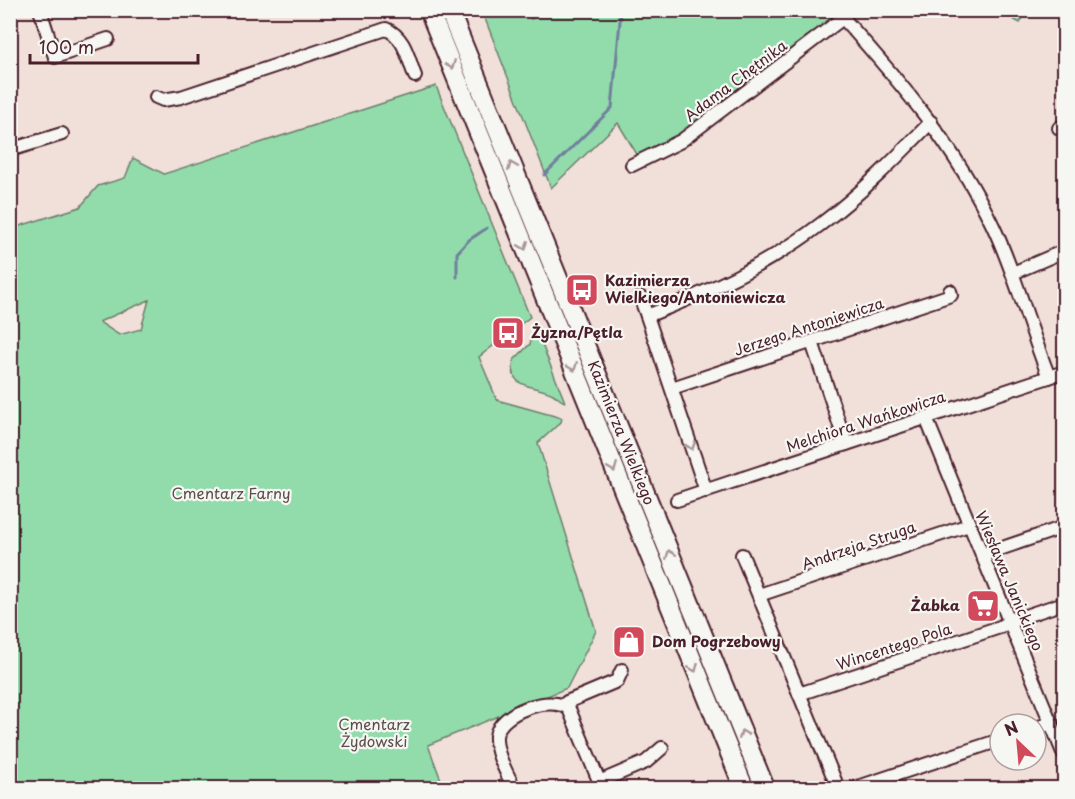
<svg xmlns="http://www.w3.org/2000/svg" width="1075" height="799" viewBox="0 0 1075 799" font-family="'Playpen Sans',sans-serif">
  <rect width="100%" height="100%" fill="#f1e0d9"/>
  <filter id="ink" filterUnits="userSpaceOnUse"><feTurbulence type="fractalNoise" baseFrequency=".0167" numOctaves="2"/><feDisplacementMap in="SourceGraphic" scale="12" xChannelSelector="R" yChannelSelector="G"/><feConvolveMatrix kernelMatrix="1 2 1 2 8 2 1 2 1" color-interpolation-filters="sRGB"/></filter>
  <g filter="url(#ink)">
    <!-- green -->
    <g fill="#92dcac" stroke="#6e7e6c" stroke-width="1.5" fill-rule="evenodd">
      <path d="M552 10 849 11 681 141 641 161 618 123 551 188 482 11H525L531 19Z"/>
      <path d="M998 11H1027L1020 23Z"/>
      <path d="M436 86 530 317 513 330 512 329 503 335 504 337 479 357 497 400 562 418 561 422 538 443 596 631 567 688 428 745 444 788H11L10 229 80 207 98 186 125 178 133 158 164 174ZM149 300 141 329 119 335 99 322Z"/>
      <path d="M537 332 565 402C559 400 558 397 553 394 535 384 507 391 514 360L530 344 532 336Z"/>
    </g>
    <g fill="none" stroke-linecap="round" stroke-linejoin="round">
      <!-- stream -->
      <g stroke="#71809c" stroke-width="3">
        <path d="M544 175 612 108 621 10"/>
        <path d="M457 277V253L469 240 487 228"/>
      </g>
      <!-- minor casing -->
      <g stroke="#4a1f2b" stroke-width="16">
        <g id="minor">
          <path d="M40 10 55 57 108 39"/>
          <path d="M843 18C902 84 955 146 993 226 1016 275 1029 327 1049 377"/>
          <path d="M156 97 163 100 181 97 386 29C405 37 408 58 415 76"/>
          <path d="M1059 128 1064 125"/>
          <path d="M10 150 62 134"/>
          <path d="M632 165 681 141 843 18 849 10"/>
          <path d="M1013 273 1064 251"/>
          <path d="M640 297 647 316"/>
          <path d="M812 342 846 444"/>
          <path d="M672 388 951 295 950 291"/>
          <path d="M926 418 1064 755"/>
          <path d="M706 491 647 316C708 292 769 264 821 224 861 194 896 158 931 122"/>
          <path d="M677 500 1064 372"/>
          <path d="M742 555 838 788"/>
          <path d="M982 555 1064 527"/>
          <path d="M759 595 969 525"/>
          <path d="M799 694 1000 627 1010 621 1064 603"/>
          <path d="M564 705 567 702 617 681 622 670"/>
          <path d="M1036 728 1052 723"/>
          <path d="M599 782 646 762 662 748"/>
          <path d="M514 788C507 773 495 753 496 736 499 712 551 694 569 709L602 788"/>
          <path d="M855 788 1000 740"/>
        </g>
      </g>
      <!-- secondary casing -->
      <g stroke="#4a1f2b" stroke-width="22">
        <g id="secondary">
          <path d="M429 10 744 788"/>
          <path d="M449 10 765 788"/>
        </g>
      </g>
      <!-- minor -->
      <use href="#minor" stroke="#f6f6f2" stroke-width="12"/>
      <!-- secondary -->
      <use href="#secondary" stroke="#f6f6f2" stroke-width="18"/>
    </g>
    <!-- one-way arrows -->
    <defs><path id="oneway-chevron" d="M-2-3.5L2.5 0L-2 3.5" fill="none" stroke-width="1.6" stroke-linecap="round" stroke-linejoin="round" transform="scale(1.5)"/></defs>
    <g stroke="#a99598">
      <use href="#oneway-chevron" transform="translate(451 65) rotate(68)"/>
      <use href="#oneway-chevron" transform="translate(512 166) rotate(-112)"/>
      <use href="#oneway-chevron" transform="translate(524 246) rotate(68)"/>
      <use href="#oneway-chevron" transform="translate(573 367) rotate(68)"/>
      <use href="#oneway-chevron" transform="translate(691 446) rotate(72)"/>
      <use href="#oneway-chevron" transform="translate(613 468) rotate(68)"/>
      <use href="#oneway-chevron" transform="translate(670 554) rotate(-112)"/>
      <use href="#oneway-chevron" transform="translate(694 668) rotate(68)"/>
      <use href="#oneway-chevron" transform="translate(743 734) rotate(-112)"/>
    </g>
  </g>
  <!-- icons -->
  <defs>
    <g id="bus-square" transform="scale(1.725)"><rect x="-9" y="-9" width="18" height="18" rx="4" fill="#d1495b" stroke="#f6f6f2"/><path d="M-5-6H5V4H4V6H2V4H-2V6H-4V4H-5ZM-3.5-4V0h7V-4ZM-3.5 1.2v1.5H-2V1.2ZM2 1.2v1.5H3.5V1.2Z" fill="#fff"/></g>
    <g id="supermarket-square" transform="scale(1.725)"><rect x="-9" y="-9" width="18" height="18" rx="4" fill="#d1495b" stroke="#f6f6f2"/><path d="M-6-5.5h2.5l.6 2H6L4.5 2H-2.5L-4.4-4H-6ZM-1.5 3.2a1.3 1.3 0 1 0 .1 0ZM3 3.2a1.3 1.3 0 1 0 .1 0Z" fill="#fff"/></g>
    <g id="shop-square" transform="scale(1.725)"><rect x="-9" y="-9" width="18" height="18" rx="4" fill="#d1495b" stroke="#f6f6f2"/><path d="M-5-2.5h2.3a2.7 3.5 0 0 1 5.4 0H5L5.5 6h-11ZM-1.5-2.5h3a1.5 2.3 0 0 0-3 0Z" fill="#fff"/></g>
  </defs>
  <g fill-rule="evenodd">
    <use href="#bus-square" x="582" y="290"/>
    <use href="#bus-square" x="508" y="333"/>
    <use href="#supermarket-square" x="983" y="606"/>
    <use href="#shop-square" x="629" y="642"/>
  </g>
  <g text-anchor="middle" stroke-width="4.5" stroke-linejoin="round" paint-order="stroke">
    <!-- street labels -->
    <g font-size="15" fill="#4a1f2b" stroke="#f6f6f2">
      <text transform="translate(736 81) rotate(-37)" y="5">Adama Chętnika</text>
      <text transform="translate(809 327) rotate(-18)" y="5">Jerzego Antoniewicza</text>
      <text transform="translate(866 422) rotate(-18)" y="5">Melchiora Wańkowicza</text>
      <text transform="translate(621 433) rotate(68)" y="5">Kazimierza Wielkiego</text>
      <text transform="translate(859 546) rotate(-19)" y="5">Andrzeja Struga</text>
      <text transform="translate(1009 581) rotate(67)" y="5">Wiesława Janickiego</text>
      <text transform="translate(894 647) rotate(-18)" y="5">Wincentego Pola</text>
    </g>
    <!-- poi labels -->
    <g font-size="15" font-weight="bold" fill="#4a1f2b" stroke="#f6f6f2" text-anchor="start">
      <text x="605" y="286">Kazimierza<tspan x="605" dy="17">Wielkiego/Antoniewicza</tspan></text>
      <text x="531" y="338">Żyzna/Pętla</text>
      <text x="960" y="611" text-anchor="end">Żabka</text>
      <text x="652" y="647">Dom Pogrzebowy</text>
    </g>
    <!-- park labels -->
    <g font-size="15" fill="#5c4e4b" stroke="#f6f6f2">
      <text x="231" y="499">Cmentarz Farny</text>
      <text x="374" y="730">Cmentarz<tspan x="374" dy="17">Żydowski</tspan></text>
    </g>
  </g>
  <!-- margin -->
  <rect width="1075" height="799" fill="none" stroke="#f6f6f2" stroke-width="36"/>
  <rect x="18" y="18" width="1039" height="763" fill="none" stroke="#4a1f2b" stroke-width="2" filter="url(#ink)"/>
  <!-- north arrow -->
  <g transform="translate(1018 742) rotate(334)"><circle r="28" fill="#f6f6f2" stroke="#b1a0a2" stroke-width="1.5"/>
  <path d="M0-4.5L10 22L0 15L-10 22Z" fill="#d1495b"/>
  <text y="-9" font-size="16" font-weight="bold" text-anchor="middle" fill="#4a1f2b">N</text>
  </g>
  <!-- scale -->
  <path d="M30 54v9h168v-9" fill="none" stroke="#4a1f2b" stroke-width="3"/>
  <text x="39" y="54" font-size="18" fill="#4a1f2b" stroke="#f6f6f2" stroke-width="4.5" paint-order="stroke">100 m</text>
</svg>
